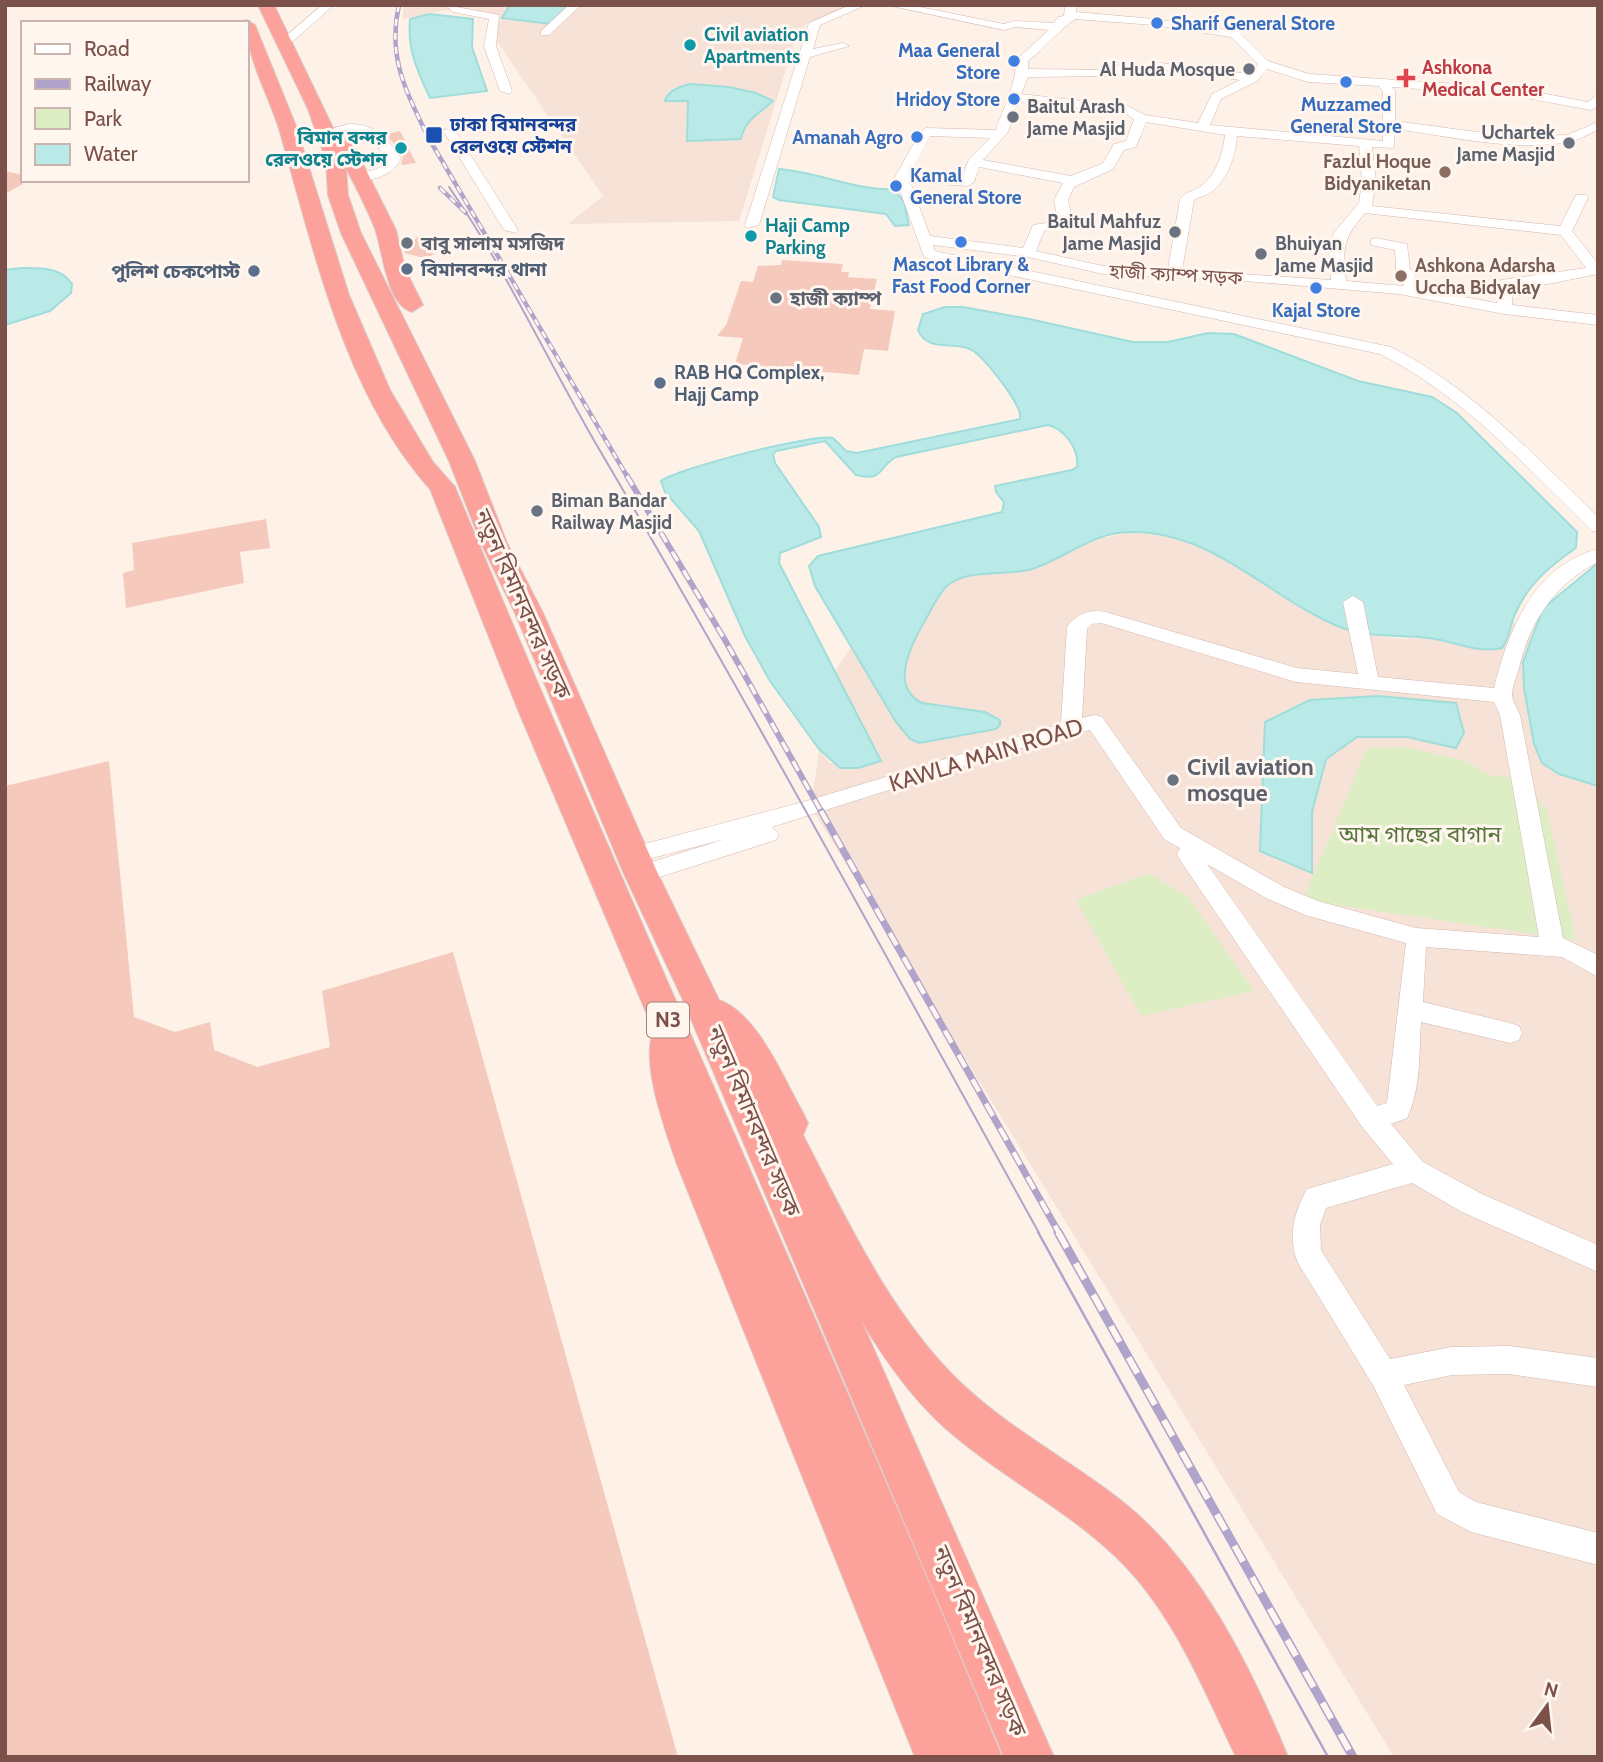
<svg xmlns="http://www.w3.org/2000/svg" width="1603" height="1762" viewBox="0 0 1603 1762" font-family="Cabin,'Noto Sans Bengali',sans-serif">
  <rect width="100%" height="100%" fill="#fef1e8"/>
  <!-- residential -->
  <g fill="#f6e2d6">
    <path d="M403 5H856L808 23 801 29 728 31 798 30 739 221 568 224 603 196 494 37 500 19 486 13 446 10 403 19Z"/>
    <path d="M1130 532 1170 537 1210 550 1322 619 1361 634 1404 639 1426 637 1489 651 1502 648 1507 641 1512 623 1598 626V1757H1394L811 807 819 750 830 763 880 760 835 671 851 647 896 722 1000 720 985 712 922 703 908 692 905 665 912 643 944 590 958 579 1046 564 1093 540Z"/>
  </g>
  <!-- green -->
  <g fill="#ddeec5">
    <path d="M1406 747 1465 761 1491 776 1522 778 1547 811 1576 940 1303 900 1367 748Z"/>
    <path d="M1149 873 1189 898 1254 991 1141 1016 1076 900Z"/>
  </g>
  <!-- water -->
  <g fill="#baeae8" stroke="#9fdddb" stroke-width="2">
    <path d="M510 5H572L551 24 502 18Z"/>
    <path d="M429 14 473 19 472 47 487 91 430 98C417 70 407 49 410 19Z"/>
    <path d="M691 84 729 87 756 93 773 101C759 114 745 119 741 139L687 141 688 101H665C668 90 681 86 691 84Z"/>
    <path d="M779 169C819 172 855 191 894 189L904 202 909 225 895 226 886 214 779 200 773 197Z"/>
    <path d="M22 268C41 268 61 267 72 284L71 293 50 311 5 325V270Z"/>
    <path d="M945 307H963L1029 319 1133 342H1168L1208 333 1234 334 1358 381 1432 397 1457 413 1577 532 1576 548C1550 566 1529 583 1516 612 1510 624 1510 637 1502 648 1476 654 1455 641 1429 638 1397 634 1367 639 1335 625 1266 595 1213 531 1130 532 1093 532 1066 558 1032 569 1006 577 965 567 945 588 936 598 930 613 923 624 910 647 890 687 922 703L985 712 1000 720V725L996 729 919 743 910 739 896 722 815 586 809 566 818 556 1002 512 1004 502 996 492 995 486 1072 470 1077 467C1079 449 1065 429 1048 425L896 457C878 467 884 482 856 475L825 441 776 451 773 454 775 463 819 527 821 537 780 553 779 563 881 761 858 768H840L819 749 770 681 745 636 699 531 665 492 661 481C676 469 814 433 833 438L846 451 857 453 1020 419C1024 407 987 362 976 353 959 338 928 355 918 330L923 314Z"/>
    <path d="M1598 563V786L1559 774 1542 763 1534 744 1524 688 1523 662 1543 608Z"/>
    <path d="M1378 696 1456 703 1464 733 1456 748 1407 737H1357L1326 759 1312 812V873L1260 851 1265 722 1310 700Z"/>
  </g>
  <!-- building -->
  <g fill="#f6c9bd">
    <path d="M400 131 416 163 401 165 403 156 386 134Z"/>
    <path d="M5 171 23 175V184L5 194Z"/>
    <path d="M418 236 447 240 428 259 404 253Z"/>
    <path d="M782 260 843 264 841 272H849L848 277 877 279 870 309 895 311 888 351 864 349 859 375 735 364 743 338 717 336 726 325 741 281 753 282 758 266 781 265Z"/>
    <path d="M266 519 270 548 240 552 244 583 126 608 123 573 134 570 132 543Z"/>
    <path d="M109 761 134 1017 175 1032 210 1022 214 1050 257 1067 330 1047 322 991 453 952 678 1757H5V786Z"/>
  </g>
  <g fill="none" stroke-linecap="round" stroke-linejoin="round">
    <!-- minor casing -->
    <g stroke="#d4b8af" stroke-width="1">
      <g id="minor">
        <path d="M322 5H334L293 41H285V37Z"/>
        <path d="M446 5 499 15 496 46 512 91 510 94 500 91 484 46 489 19 453 12Z"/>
        <path d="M569 5H581L549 35H541V31Z"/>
        <path d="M850 5H866L820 25 813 49 843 43 849 46 810 57 759 225 747 228 745 225 809 23Z"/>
        <path d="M887 5H910L1004 24 1014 21 1054 23 1058 17 1064 16 1065 5H1076V12L1154 19 1239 32 1268 61 1309 74 1515 88 1588 102 1598 94V106L1591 110 1515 96 1392 87 1395 91V121L1476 132 1542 136 1567 135 1598 122V130C1588 134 1579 140 1568 142 1513 152 1450 136 1395 129L1394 148 1372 147 1376 181 1372 206 1560 226 1576 195H1586L1588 198 1572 231 1598 264V274L1548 284 1513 287 1512 305 1598 315V325L1504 314 1399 294 1245 281 1103 274 1028 257 933 245 935 251 1391 347C1472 388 1533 454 1598 517V532L1592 531C1526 466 1463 396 1380 354L924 257 895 177 920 132 926 128 996 130C1004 106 1016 85 1016 60L1049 30 1015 27 1004 30ZM1075 19 1154 25 1231 37 1258 64 1250 74 1160 63V69L1164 70 1240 80 1212 94 1198 123 1145 115 1128 106 1021 94 1028 77 1121 76 1123 68 1117 64 1111 70 1028 69V61C1046 47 1060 29 1075 19ZM1267 69 1308 82 1379 86 1383 92V141L1210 125 1221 99 1257 81ZM1018 101 1125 113 1134 119 1126 141 1114 144 1103 163 1071 176 983 160 1008 132ZM1146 122 1225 135C1223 153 1216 176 1200 187 1192 192 1186 191 1180 199L1168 269 1103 266 1036 251 1044 231 1073 224 1068 200 1074 187 1113 169 1124 150 1136 147ZM930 136 990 138 969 159 962 178 910 174ZM1237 136 1359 146 1362 181 1359 203 1333 234 1329 250 1331 280 1182 270 1194 200C1199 197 1205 196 1210 193 1227 181 1236 156 1237 136ZM979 167 1063 183 1054 200 1058 221 1033 225 1023 248 930 236 910 182 967 186 974 182ZM1365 213 1561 235 1586 268 1501 280 1497 303 1419 289 1415 274 1410 269 1407 244 1376 238 1371 239V245L1395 250 1396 270 1404 286 1346 281C1343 247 1342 240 1365 213Z"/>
        <path d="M349 124C376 124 386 137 401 158 394 175 372 182 355 180V174C367 171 383 171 387 158L367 134 337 133 331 129Z"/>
        <path d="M445 129 456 132 518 230 516 233 504 230 444 132Z"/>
        <path d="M1598 549V562C1554 585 1530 621 1519 668 1517 676 1512 686 1512 695 1512 701 1518 709 1520 715L1563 938 1598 955V977L1562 957 1426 947 1423 1002 1510 1023 1519 1026 1522 1033 1519 1040 1510 1043 1421 1022C1419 1053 1421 1089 1407 1118L1391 1124 1423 1162 1482 1194 1598 1245V1272L1462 1212 1412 1183 1326 1208 1320 1225 1321 1250 1390 1359 1452 1347 1509 1346 1598 1358V1387L1509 1374 1452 1375 1404 1385 1459 1492 1476 1502 1598 1533V1565L1471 1532 1437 1514 1373 1385 1298 1263C1287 1237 1294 1213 1307 1189L1393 1164 1363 1128 1180 860 1177 854 1180 848 1165 840 1090 730 1015 750 772 827 779 834 776 840 641 883 633 880 630 874 633 868 725 839 633 863 625 861 622 855 625 849 633 847 803 802 1061 724 1067 627C1077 613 1092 608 1109 613L1297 668 1358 674 1343 602 1353 596 1363 602 1378 677 1494 688C1508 631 1533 566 1598 549ZM1101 623 1296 682 1494 702 1500 715 1539 937 1416 928 1318 901 1284 887 1181 828 1102 717 1095 715 1082 718 1087 629 1092 624ZM1207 864 1268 899 1305 915 1406 943 1387 1103 1377 1106Z"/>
      </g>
    </g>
    <!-- highway casing -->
    <g stroke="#dacecc" stroke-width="2">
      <g id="highway">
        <path d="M258 5H274L335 132H347L396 230 405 269 423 305 412 312C386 305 383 250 375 229 367 208 356 188 346 168L348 195 361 233 475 461 507 543 543 613 658 874 719 1000C757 1013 783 1077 802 1111L808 1123 803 1135C845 1216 886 1305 950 1372 1001 1425 1066 1457 1123 1502 1199 1562 1252 1669 1288 1757H1236C1203 1688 1172 1610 1116 1557 1068 1511 1009 1481 958 1439 918 1407 887 1364 861 1320L1054 1757H1004L682 998 624 874 515 613 481 543 449 461 341 233 328 195 326 161 308 109Z"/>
        <path d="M247 20 255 25 296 126 349 295 390 390 433 462 455 487C632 912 826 1331 1002 1757H915L678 1167C667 1135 639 1061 654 1031L518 710 430 489C344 393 314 250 279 129 268 93 247 61 247 23H240Z"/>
      </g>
    </g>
    <!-- minor -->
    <use href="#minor" fill="#fff" fill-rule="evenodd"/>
    <!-- highway -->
    <use href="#highway" fill="#fda29b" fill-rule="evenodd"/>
    <!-- tram-far1 -->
    <path stroke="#b1a4ca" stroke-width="2" d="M449 187C506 269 548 362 599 449 751 707 894 971 1039 1233"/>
    <!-- tram -->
    <path stroke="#b1a4ca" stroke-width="2.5" d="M1038 1232 1328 1757"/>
    <!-- rail-far3 casing -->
    <g stroke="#b1a4ca" stroke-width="4.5">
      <g id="rail-far3">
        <path d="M399 5C387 57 406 91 428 137L628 478"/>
        <path d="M440 188 466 213"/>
      </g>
    </g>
    <!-- rail-far2 casing -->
    <g stroke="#b1a4ca" stroke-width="6">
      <path id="rail-far2" d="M627 476 725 640 822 813"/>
    </g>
    <!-- rail-far1 casing -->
    <g stroke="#b1a4ca" stroke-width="7">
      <path id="rail-far1" d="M821 811 1059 1233"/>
    </g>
    <!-- rail casing -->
    <g stroke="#b1a4ca" stroke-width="9">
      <path id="rail" d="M1058 1232 1353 1757"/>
    </g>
    <!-- rail-far3 -->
    <use href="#rail-far3" stroke="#fff6f0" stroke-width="2.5" stroke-dasharray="7" stroke-linecap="butt"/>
    <!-- rail-far2 -->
    <use href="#rail-far2" stroke="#fff6f0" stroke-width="3.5" stroke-dasharray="11" stroke-linecap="butt"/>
    <!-- rail-far1 -->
    <use href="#rail-far1" stroke="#fff6f0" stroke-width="4.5" stroke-dasharray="14" stroke-linecap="butt"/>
    <!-- rail -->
    <use href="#rail" stroke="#fff6f0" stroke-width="6" stroke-dasharray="18" stroke-linecap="butt"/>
  </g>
  <!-- markers -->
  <g fill="#3f7fe0" stroke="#fff6f0" stroke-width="2.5">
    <circle cx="1157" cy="23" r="7"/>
    <circle cx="1014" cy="61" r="7"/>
    <circle cx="1346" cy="82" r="7"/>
    <circle cx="1014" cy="99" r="7"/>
    <circle cx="917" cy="137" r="7"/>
    <circle cx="896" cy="186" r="7"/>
    <circle cx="961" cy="242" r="7"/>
    <circle cx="1316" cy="288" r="7"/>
  </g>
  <g fill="#0f9aa8" stroke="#fff6f0" stroke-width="2.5">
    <circle cx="690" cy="45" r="7"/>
    <circle cx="401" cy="148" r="7"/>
    <circle cx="751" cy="236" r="7"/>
  </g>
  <g fill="#6b7280" stroke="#fff6f0" stroke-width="2.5">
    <circle cx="1249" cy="69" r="7"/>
    <circle cx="1013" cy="117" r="7"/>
    <circle cx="1569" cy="143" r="7"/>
    <circle cx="1175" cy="232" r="7"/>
    <circle cx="407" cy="243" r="7"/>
    <circle cx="1261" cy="254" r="7"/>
    <circle cx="776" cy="298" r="7"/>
    <circle cx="537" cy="511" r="7"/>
    <circle cx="1173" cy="780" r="7"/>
  </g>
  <path fill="#e0444e" stroke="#fff6f0" stroke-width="2.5" d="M1402.5 67.5h7v7h7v7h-7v7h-7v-7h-7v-7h7z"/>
  <rect fill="#1a4fb4" stroke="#fff6f0" stroke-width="2.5" x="425" y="126" width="18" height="18" rx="3.5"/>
  <g fill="#8d6e63" stroke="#fff6f0" stroke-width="2.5">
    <circle cx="1445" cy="172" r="7"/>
    <circle cx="1401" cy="276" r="7"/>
  </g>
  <g fill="#5c6f8a" stroke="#fff6f0" stroke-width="2.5">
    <circle cx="407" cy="269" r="7"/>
    <circle cx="254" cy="271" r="7"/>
    <circle cx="660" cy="383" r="7"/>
  </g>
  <g text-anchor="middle" stroke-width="6" stroke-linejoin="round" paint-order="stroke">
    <!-- far-shop labels -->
    <g font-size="19" font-weight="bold" fill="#366cbe" stroke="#fff6f0" text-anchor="end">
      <text x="1171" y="30" text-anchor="start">Sharif General Store</text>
      <text x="1000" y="57">Maa General<tspan x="1000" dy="22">Store</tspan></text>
      <text x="1000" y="106">Hridoy Store</text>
      <text x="1346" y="111" text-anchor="middle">Muzzamed<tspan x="1346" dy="22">General Store</tspan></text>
      <text x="903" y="144">Amanah Agro</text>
      <text x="910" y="182" text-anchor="start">Kamal<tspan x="910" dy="22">General Store</tspan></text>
      <text x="961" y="271" text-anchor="middle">Mascot Library &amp;<tspan x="961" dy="22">Fast Food Corner</tspan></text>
      <text x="1316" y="317" text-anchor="middle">Kajal Store</text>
    </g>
    <!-- far-culture labels -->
    <g font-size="19" font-weight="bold" fill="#0d838f" stroke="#fff6f0" text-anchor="start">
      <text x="704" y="41">Civil aviation<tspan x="704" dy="22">Apartments</tspan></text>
      <text x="387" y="144" text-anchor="end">বিমান বন্দর<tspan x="387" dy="22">রেলওয়ে স্টেশন</tspan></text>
      <text x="765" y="232">Haji Camp<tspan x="765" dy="22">Parking</tspan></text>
    </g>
    <!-- far-health labels -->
    <g font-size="19" font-weight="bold" fill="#be3a42" stroke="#fff6f0" text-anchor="start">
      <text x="1422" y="74">Ashkona<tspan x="1422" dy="22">Medical Center</tspan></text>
    </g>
    <!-- far-worship labels -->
    <g font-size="19" font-weight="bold" fill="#5b616d" stroke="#fff6f0" text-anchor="start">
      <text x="1235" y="76" text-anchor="end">Al Huda Mosque</text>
      <text x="1027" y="113">Baitul Arash<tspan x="1027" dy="22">Jame Masjid</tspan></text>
      <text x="1555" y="139" text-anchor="end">Uchartek<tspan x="1555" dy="22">Jame Masjid</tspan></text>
      <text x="1161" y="228" text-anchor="end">Baitul Mahfuz<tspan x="1161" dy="22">Jame Masjid</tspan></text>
      <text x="421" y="250">বাবু সালাম মসজিদ</text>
      <text x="1275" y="250">Bhuiyan<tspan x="1275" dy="22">Jame Masjid</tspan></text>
      <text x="790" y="305">হাজী ক্যাম্প</text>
      <text x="551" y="507">Biman Bandar<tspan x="551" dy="22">Railway Masjid</tspan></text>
    </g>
    <!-- far-transit labels -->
    <g font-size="19" font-weight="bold" fill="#164399" stroke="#fff6f0" text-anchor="start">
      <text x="450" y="131">ঢাকা বিমানবন্দর<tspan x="450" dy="22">রেলওয়ে স্টেশন</tspan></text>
    </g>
    <!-- far-education labels -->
    <g font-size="19" font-weight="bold" fill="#785e54" stroke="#fff6f0" text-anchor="end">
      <text x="1431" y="168">Fazlul Hoque<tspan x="1431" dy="22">Bidyaniketan</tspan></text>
      <text x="1415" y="272" text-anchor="start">Ashkona Adarsha<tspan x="1415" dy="22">Uccha Bidyalay</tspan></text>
    </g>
    <!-- far-service labels -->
    <g font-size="19" font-weight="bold" fill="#4e5e75" stroke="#fff6f0" text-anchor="start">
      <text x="421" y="276">বিমানবন্দর থানা</text>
      <text x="240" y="278" text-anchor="end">পুলিশ চেকপোস্ট</text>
      <text x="674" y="379">RAB HQ Complex,<tspan x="674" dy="22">Hajj Camp</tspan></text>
    </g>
    <!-- far-street labels -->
    <g font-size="19" fill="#7b5149" stroke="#fff6f0">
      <text transform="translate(1176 274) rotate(3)" y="7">হাজী ক্যাম্প সড়ক</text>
    </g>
    <!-- shield labels -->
    <rect fill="#fff6f0" stroke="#a3827b" stroke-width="2" x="647" y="1002.5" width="42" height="35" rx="5"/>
    <g font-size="21" font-weight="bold" fill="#7b5149">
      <text x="668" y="1027">N3</text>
    </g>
    <!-- street labels -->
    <g font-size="23" fill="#7b5149" stroke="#fff6f0">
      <text transform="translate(523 604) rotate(66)" y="8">নতুন বিমানবন্দর সড়ক</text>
      <text transform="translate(986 755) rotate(-17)" y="8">KAWLA MAIN ROAD</text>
      <text transform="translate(754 1121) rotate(67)" y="8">নতুন বিমানবন্দর সড়ক</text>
      <text transform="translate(980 1641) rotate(67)" y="8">নতুন বিমানবন্দর সড়ক</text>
    </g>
    <!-- worship labels -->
    <g font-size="23" font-weight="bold" fill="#5b616d" stroke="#fff6f0" text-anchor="start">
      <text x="1187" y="775">Civil aviation<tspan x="1187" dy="26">mosque</tspan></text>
    </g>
    <!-- park labels -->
    <g font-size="23" fill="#57763b" stroke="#fff6f0">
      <text x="1420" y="842">আম গাছের বাগান</text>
    </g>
  </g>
  <!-- border -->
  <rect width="1603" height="1762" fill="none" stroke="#7b5149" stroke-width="14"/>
  <!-- legend -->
  <rect x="21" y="21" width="228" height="161" fill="#fff6f0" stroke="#cab4ad" stroke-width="2"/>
  <rect x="35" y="44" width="35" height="10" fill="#ffffff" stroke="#cab4ad" stroke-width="2"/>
  <text x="84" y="56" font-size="21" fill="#7b5149">Road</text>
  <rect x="35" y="79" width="35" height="10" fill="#b1a4ca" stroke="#cab4ad" stroke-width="2"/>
  <text x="84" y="91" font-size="21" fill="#7b5149">Railway</text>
  <rect x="35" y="108" width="35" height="21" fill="#ddeec5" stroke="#cab4ad" stroke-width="2"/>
  <text x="84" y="126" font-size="21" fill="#7b5149">Park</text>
  <rect x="35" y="144" width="35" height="21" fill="#baeae8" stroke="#cab4ad" stroke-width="2"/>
  <text x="84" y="161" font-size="21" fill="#7b5149">Water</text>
  <!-- north arrow -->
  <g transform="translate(1547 1706) rotate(15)" stroke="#fff6f0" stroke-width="5" paint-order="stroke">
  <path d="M0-5L12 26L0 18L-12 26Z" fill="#7b5149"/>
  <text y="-10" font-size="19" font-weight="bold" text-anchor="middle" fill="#7b5149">N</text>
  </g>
</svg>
